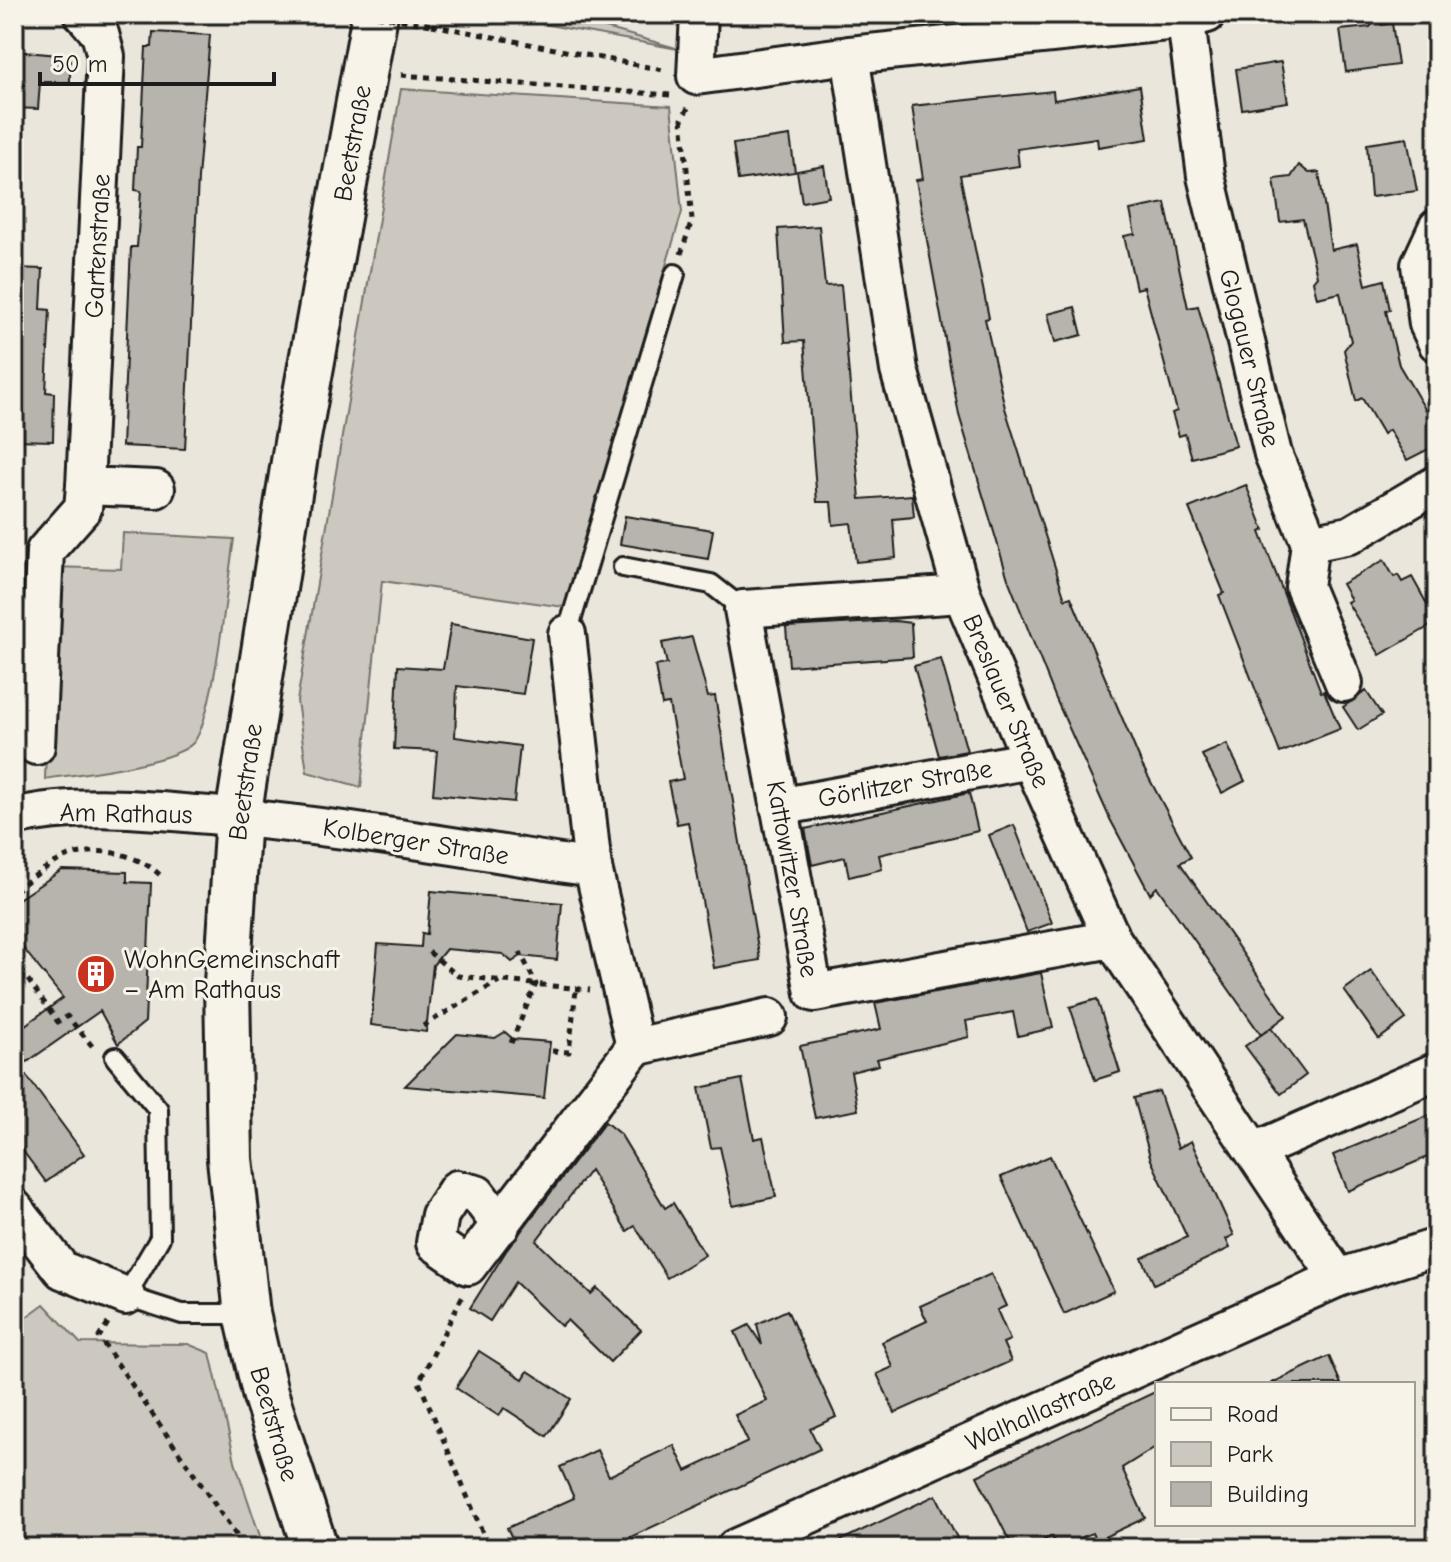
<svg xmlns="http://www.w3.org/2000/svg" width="1451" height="1562" viewBox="0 0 1451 1562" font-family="'Comic Neue',sans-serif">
  <rect width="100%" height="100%" fill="#eae6dc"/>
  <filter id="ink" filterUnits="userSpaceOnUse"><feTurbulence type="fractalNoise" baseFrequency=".0125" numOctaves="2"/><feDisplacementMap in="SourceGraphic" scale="16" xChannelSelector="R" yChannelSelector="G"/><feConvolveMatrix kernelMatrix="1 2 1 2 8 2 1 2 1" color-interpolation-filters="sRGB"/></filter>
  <g filter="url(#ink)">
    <!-- green -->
    <g fill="#ccc8c0" stroke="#74726e" stroke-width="2">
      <path d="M490 14H557L683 50Z"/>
      <path d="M401 89 671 106 682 212 564 607 382 581 361 787 307 772 297 701Z"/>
      <path d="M123 533 234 539C228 576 214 721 193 743 173 764 77 774 45 779L53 567 121 569Z"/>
      <path d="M44 1304 80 1343 188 1344 210 1353 236 1465 264 1548H14V1326Z"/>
    </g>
    <!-- building -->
    <g fill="#b6b4ac" stroke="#1c1c1c" stroke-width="2">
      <path d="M1375 20 1382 25 1392 23 1398 65 1346 72 1340 30 1370 27Z"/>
      <path d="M153 32 210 35 198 178 185 449 122 446 131 247H137L141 191 135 190 137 147H141L146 47H152Z"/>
      <path d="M14 51 70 56V82H40L38 109 14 108Z"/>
      <path d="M1281 62 1288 102 1242 109 1236 69Z"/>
      <path d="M1140 86 1148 139 1098 147 1097 138 1017 149 1019 166 960 175 989 318 985 319 1005 408 1065 599 1071 597 1142 765 1191 857 1180 863 1286 1016 1261 1035 1157 887 1150 894 1110 819 1056 699 1008 579 959 415 916 180 923 179 912 106 1053 91 1054 100Z"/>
      <path d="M790 136 795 172 738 180 733 144Z"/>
      <path d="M1407 138 1417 191 1371 197 1367 144Z"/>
      <path d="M1299 165 1309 173 1319 172 1331 250 1357 244 1366 285 1384 280 1390 310 1386 311 1399 365 1425 409 1437 402V445L1407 460 1389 430 1383 434 1362 398 1356 401 1344 350 1351 341 1340 293 1317 298 1313 281 1317 276 1303 219 1280 222 1274 179 1291 177Z"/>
      <path d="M824 166 829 197 802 202 797 171Z"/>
      <path d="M1165 203 1188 308 1198 306 1236 446 1192 458 1185 434 1179 436 1172 413 1177 411 1144 287 1136 289 1124 236 1135 234 1130 210Z"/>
      <path d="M819 226 825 286 841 285 860 499 912 495 914 517 893 519 896 558 856 562 851 523 833 525 831 502H817L804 341 785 342 778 229Z"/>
      <path d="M14 268 43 269 41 309 50 310 46 392 54 393 53 441 14 440Z"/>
      <path d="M1075 307 1082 335 1055 342 1048 314Z"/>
      <path d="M1246 485 1264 530 1260 532 1321 692 1324 691 1340 729 1280 753 1219 595 1224 593 1189 508Z"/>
      <path d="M625 516 713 530 708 559 620 544Z"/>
      <path d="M1384 560 1394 577 1398 575 1402 582 1412 577 1437 622 1380 655 1347 602 1351 600 1342 584Z"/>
      <path d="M895 621 911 623 913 657 789 666 786 627Z"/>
      <path d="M451 624 532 638 523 694 457 686 455 737 520 746 514 802 433 794 437 751 394 749 398 666 443 669Z"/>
      <path d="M692 637 708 697 715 696 760 960 714 968 688 822 677 824 668 782 683 779 669 704 662 705 655 666 667 664 662 643Z"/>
      <path d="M941 659 967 751 939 756 914 666Z"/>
      <path d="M1366 691 1382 715 1358 730 1343 707Z"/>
      <path d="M1227 744 1245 781 1222 793 1202 755Z"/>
      <path d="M969 793 978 831 879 855 882 869 849 877 845 857 812 865 805 829Z"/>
      <path d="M1014 825 1052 923 1027 932 989 835Z"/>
      <path d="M62 870 127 872V882L151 883 145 1022 118 1044 100 1011 20 1067 84 1154 46 1182 14 1139V1033L63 998 15 938 14 902Z"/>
      <path d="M431 891 562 903 557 960 521 956 512 962 503 954 446 949 433 965 426 1032 371 1025 378 944 421 947 422 933 427 934Z"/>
      <path d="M1371 971 1406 1019 1379 1039 1344 990Z"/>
      <path d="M1041 973 1053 1028 1018 1036 1013 1012 966 1021 969 1037 877 1059 879 1065 851 1072 858 1110 815 1118 800 1046 881 1029 875 1003Z"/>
      <path d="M1097 999 1120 1072 1095 1080 1070 1007Z"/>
      <path d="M1271 1028 1306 1075 1281 1094 1245 1046Z"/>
      <path d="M505 1032 513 1039 550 1042 544 1098 405 1086 457 1034 495 1038Z"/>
      <path d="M742 1079 754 1139 763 1137 776 1197 733 1206 720 1147 711 1148 699 1088Z"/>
      <path d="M1159 1091 1178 1148 1191 1141 1234 1235 1226 1239 1230 1248 1154 1284 1142 1258 1187 1237 1151 1160 1134 1098Z"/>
      <path d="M1437 1112V1153L1348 1191 1333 1155Z"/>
      <path d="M605 1122 621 1135 665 1208 673 1203 705 1255 667 1278 635 1226 627 1231 590 1170 536 1241 591 1294 597 1288 641 1330 610 1362 567 1320 561 1326 515 1282 490 1321 470 1308 506 1251Z"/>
      <path d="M1050 1156 1114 1291 1064 1314 1001 1177Z"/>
      <path d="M991 1274 1006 1306 997 1310 1010 1340 1003 1343 1011 1361 895 1413 877 1374 893 1367 882 1342 927 1321 920 1306Z"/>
      <path d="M787 1310 836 1417 810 1429 820 1449 607 1548H517L507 1528 574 1498 560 1467 597 1450 609 1476 674 1445 686 1471 748 1442 735 1415 767 1401 735 1332 749 1325 762 1345 757 1324Z"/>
      <path d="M479 1351 523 1379 528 1371 571 1399 547 1436 504 1408 499 1416 456 1388Z"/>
      <path d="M1329 1356 1341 1384H1270Z"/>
      <path d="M1157 1391V1446L1122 1468 1145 1518 1096 1541 1092 1533 1057 1548 1052 1536 1029 1548H1013L977 1476Z"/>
      <path d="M936 1495 962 1548H825Z"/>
    </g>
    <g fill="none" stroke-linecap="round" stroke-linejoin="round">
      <!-- lane casing -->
      <g stroke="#1c1c1c" stroke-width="24">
        <g id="lane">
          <path d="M623 567 711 584 743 609"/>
          <path d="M567 634 675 274"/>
          <path d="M115 1057 158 1109 160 1238 126 1296 182 1314H247"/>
        </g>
      </g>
      <!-- street casing -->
      <g stroke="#1c1c1c" stroke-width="42">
        <g id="street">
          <path d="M83 14 100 34 106 56 85 486 156 489"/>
          <path d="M699 14 696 76 850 55 1186 20 1207 14"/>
          <path d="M1185 14 1206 176 1273 454 1310 543 1304 587 1344 683"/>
          <path d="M850 55 899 370 962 594 1031 760 1112 939 1338 1278"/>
          <path d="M1437 228 1420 265 1428 324 1437 343"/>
          <path d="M1310 543 1350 535 1437 484"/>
          <path d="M962 594 743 609 814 993 1112 939"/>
          <path d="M36 746 45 551 83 508 85 486"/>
          <path d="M779 807 1031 760"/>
          <path d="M14 817C72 803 137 809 196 814 329 824 461 848 593 868"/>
          <path d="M635 1047 769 1017"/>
          <path d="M1255 1151 1437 1071"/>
          <path d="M14 1208 62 1270 126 1296"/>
          <path d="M501 1226 477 1194 457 1189 440 1215 435 1243 468 1266 635 1047 593 868 567 634"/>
          <path d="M735 1548 1338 1278 1437 1247"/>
        </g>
      </g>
      <!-- secondary casing -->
      <g stroke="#1c1c1c" stroke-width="50">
        <path id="secondary" d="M315 1548 265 1393 247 1314 230 1159 227 983 238 817 297 443 375 14"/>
      </g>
      <!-- path -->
      <g stroke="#1c1c1c" stroke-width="5" stroke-dasharray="6 6" stroke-linecap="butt">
        <path d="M1425 14 1437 77"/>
        <path d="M432 25 663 70"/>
        <path d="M401 75 670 95"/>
        <path d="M681 254 692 220 682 119 688 108"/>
        <path d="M14 891C28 881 41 870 56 862 89 843 137 851 162 877"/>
        <path d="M429 952 458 976 590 990"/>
        <path d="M14 960 58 1022 67 1016 93 1047"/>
        <path d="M423 1026 499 981"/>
        <path d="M511 1043 536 984 520 952"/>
        <path d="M552 1051 569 1052 576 989"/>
        <path d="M462 1297 419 1382 489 1548"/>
        <path d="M108 1323 99 1337 236 1535 239 1548"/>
      </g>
      <!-- lane -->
      <use href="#lane" stroke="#f7f3e8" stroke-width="18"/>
      <!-- street -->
      <use href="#street" stroke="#f7f3e8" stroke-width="36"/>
      <!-- secondary -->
      <use href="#secondary" stroke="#f7f3e8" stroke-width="44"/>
      <!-- path-bridge -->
      <path stroke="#1c1c1c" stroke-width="5" stroke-dasharray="6 6" stroke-linecap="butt" d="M365 14 432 25"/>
    </g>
  </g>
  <!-- icons -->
  <defs>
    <g id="building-disc" transform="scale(2)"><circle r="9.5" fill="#c8321e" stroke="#f7f3e8"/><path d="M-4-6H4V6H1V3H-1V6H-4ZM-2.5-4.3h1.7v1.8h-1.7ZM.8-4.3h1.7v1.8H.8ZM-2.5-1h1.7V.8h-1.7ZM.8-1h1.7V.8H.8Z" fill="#fff"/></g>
  </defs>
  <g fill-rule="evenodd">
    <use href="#building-disc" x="96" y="974"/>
  </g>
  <g text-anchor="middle" stroke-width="6" stroke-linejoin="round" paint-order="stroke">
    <!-- street labels -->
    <g font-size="26" fill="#1c1c1c" stroke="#f7f3e8">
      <text transform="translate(352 143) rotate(-80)" y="9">Beetstraße</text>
      <text transform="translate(97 246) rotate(-87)" y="9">Gartenstraße</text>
      <text transform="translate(1250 358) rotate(76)" y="9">Glogauer Straße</text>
      <text transform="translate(1007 701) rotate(67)" y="9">Breslauer Straße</text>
      <text transform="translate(245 782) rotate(-82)" y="9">Beetstraße</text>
      <text transform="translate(905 783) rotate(-10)" y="9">Görlitzer Straße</text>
      <text transform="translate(126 813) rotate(1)" y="9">Am Rathaus</text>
      <text transform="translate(416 841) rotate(9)" y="9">Kolberger Straße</text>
      <text transform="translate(793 879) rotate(80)" y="9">Kattowitzer Straße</text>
      <text transform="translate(1040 1411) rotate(-24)" y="9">Walhallastraße</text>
      <text transform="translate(275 1424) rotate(74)" y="9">Beetstraße</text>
    </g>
    <!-- poi labels -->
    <g font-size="26" fill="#1c1c1c" stroke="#f7f3e8" text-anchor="start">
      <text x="124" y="968">WohnGemeinschaft<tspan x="124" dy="30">– Am Rathaus</tspan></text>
    </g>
  </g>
  <!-- margin -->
  <rect width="1451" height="1562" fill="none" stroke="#f7f3e8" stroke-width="48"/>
  <rect x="24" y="24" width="1403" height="1514" fill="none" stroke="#1c1c1c" stroke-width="3" filter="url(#ink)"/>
  <!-- legend -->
  <rect x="1155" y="1382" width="260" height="144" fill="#f7f3e8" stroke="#9f9d96" stroke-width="2"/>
  <rect x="1171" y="1408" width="40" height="12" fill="#f7f3e8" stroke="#9f9d96" stroke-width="2"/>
  <text x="1227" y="1422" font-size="24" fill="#1c1c1c">Road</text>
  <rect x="1171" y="1442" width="40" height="24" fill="#ccc8c0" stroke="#9f9d96" stroke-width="2"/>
  <text x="1227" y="1462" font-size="24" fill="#1c1c1c">Park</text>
  <rect x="1171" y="1482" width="40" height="24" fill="#b6b4ac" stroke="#9f9d96" stroke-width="2"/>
  <text x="1227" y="1502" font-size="24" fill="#1c1c1c">Building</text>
  <!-- scale -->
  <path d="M40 72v12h234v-12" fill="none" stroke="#1c1c1c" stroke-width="4"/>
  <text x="52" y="72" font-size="24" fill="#1c1c1c" stroke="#f7f3e8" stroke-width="6" paint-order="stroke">50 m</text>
</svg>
